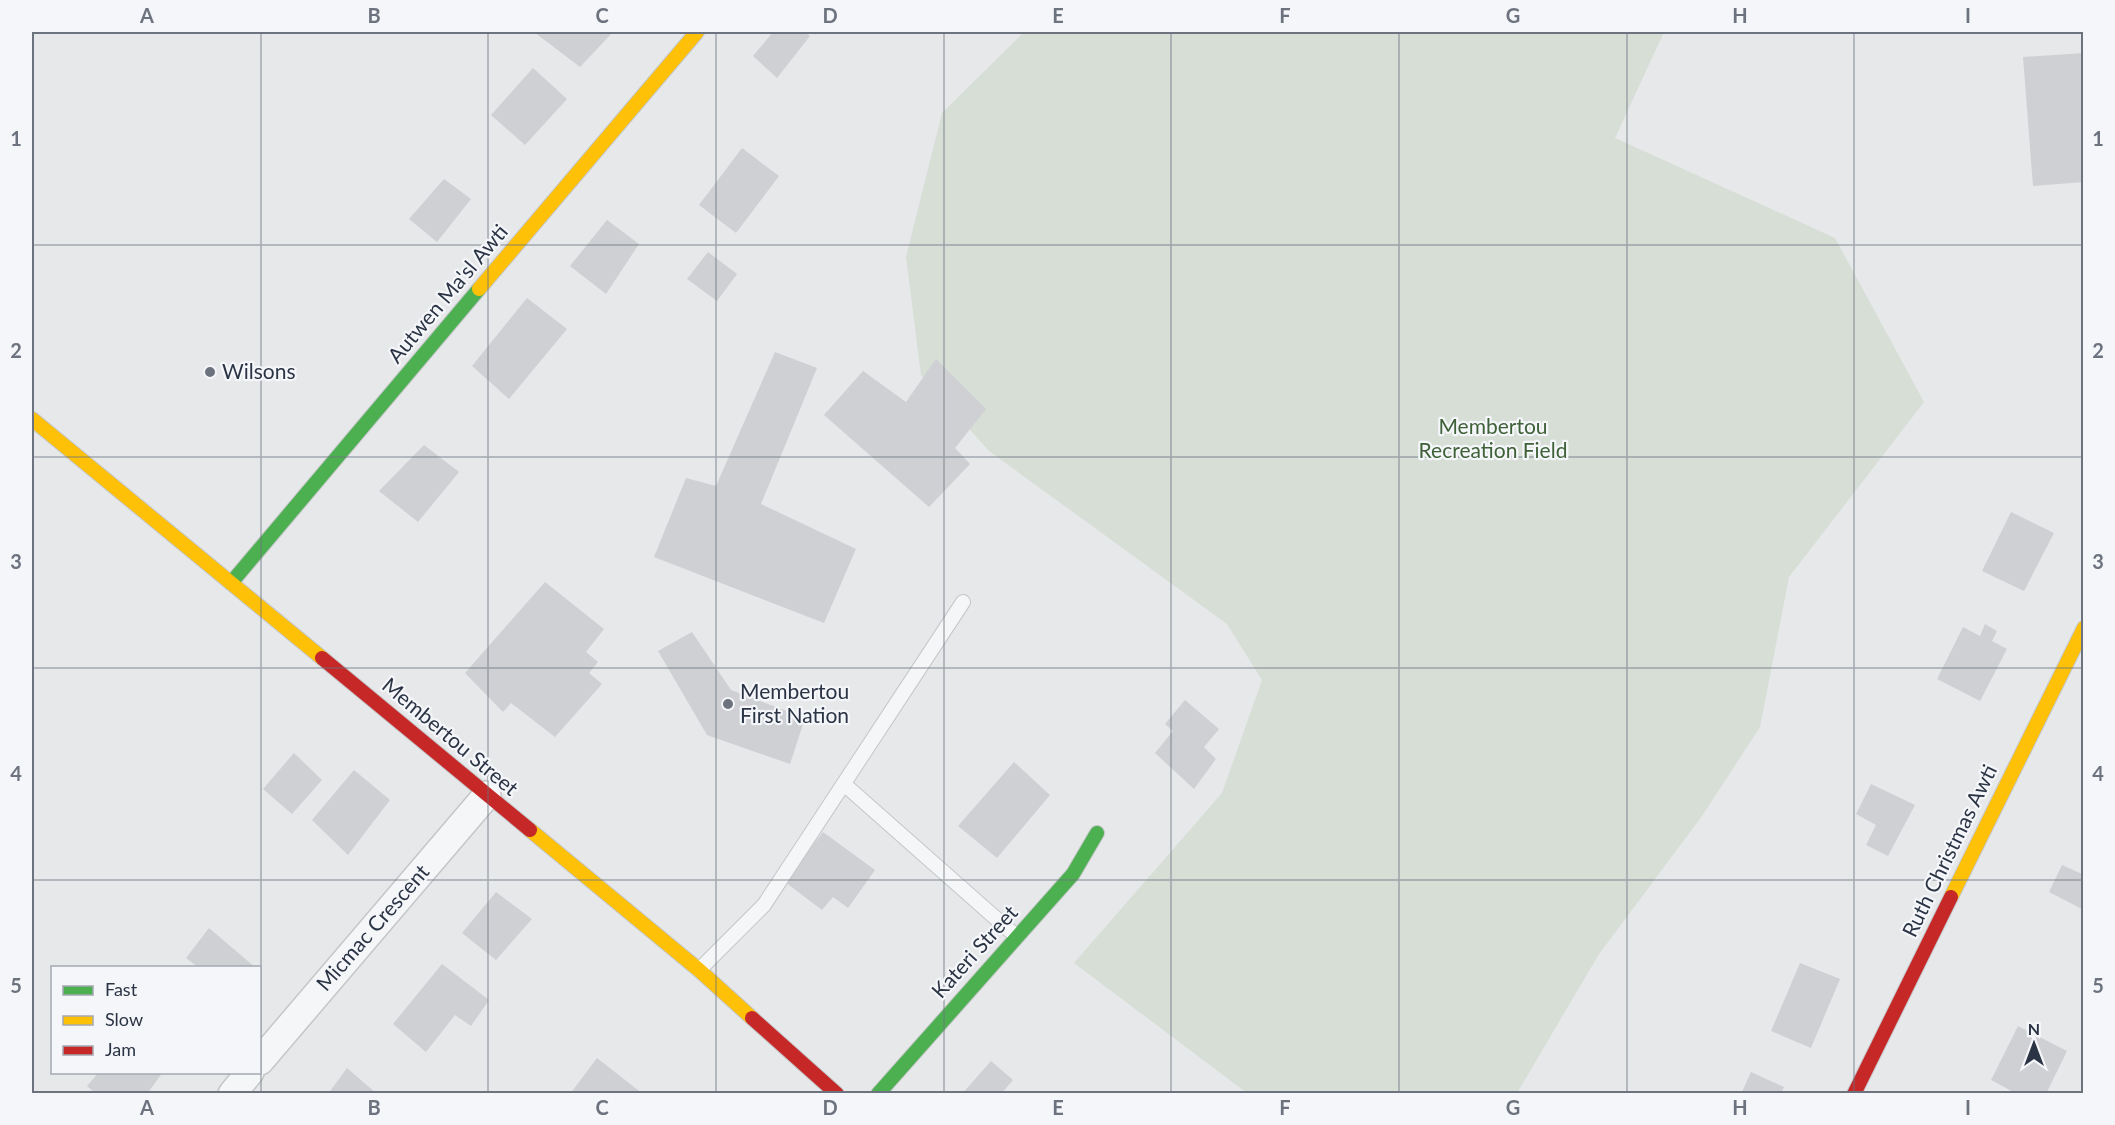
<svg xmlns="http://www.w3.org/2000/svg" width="2115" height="1125" viewBox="0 0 2115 1125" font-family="Lato,sans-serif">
  <rect width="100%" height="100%" fill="#e6e8ea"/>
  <!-- green -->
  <path fill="#d6ded6" d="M1024 32H1664L1615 138 1835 238 1924 402 1789 577 1760 727 1702 816 1599 954 1517 1093H1247L1074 963 1222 793 1262 680 1227 624 989 451 921 375 906 257 942 113Z"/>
  <!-- building -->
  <g fill="#ced0d3">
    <path d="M534 32H613L580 67Z"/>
    <path d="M773 32H805L810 36 777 78 753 56Z"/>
    <path d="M2084 53V182L2033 186 2023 57Z"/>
    <path d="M533 68 567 99 525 145 491 115Z"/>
    <path d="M742 148 779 176 736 233 699 205Z"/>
    <path d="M444 179 471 199 437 242 409 219Z"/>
    <path d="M607 220 639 244 606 294 570 266Z"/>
    <path d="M708 252 737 274 717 301 687 279Z"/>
    <path d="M527 298 567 329 509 399 472 366Z"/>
    <path d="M775 352 817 368 761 504 856 549 824 623 654 557 686 478 716 486Z"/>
    <path d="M936 359 986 409 955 448 970 464 929 507 824 415 863 371 906 402Z"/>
    <path d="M424 445 459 472 418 522 379 491Z"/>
    <path d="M2011 512 2054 533 2024 591 1982 571Z"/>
    <path d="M545 582 604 629 586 652 598 662 589 673 602 684 555 737 511 703 503 712 465 673Z"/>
    <path d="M1985 624 1997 631 1992 641 2007 649 1980 701 1937 679 1963 627 1980 636Z"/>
    <path d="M692 632 731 690 805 718 790 764 707 735 658 651Z"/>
    <path d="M1185 700 1219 729 1204 747 1216 759 1194 789 1155 753 1173 731 1165 724Z"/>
    <path d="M294 753 322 780 292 814 263 789Z"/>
    <path d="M1014 762 1050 795 997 858 958 826Z"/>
    <path d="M354 770 390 800 348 855 312 820Z"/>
    <path d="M1871 784 1915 805 1888 856 1866 845 1876 825 1856 814Z"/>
    <path d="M823 832 875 870 848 908 833 897 822 910 785 882Z"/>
    <path d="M2062 865 2082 874 2084 871V910L2049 892Z"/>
    <path d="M496 892 532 919 496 960 462 933Z"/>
    <path d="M209 928 256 968H199L186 958Z"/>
    <path d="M1800 963 1840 979 1811 1048 1771 1031Z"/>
    <path d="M442 964 489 1000 471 1026 455 1015 426 1052 393 1024Z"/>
    <path d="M2018 1026 2067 1051 2046 1094H2017L1991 1080Z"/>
    <path d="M597 1058 643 1094H570Z"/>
    <path d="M991 1061 1013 1080 1001 1094H962Z"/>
    <path d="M347 1068 377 1094H328Z"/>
    <path d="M99 1072H163L147 1094H96L87 1086Z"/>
    <path d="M1751 1072 1784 1087 1781 1094H1741Z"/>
  </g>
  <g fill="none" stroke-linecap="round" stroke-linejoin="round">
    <!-- lane casing -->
    <g stroke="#c4c6c8" stroke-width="16">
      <g id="lane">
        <path d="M845 785 1017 937"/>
        <path d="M699 970 764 905 963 602"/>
      </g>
    </g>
    <!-- street casing -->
    <g stroke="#c4c6c8" stroke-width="30">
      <g id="street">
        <path d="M260 1061 487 795"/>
        <path d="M232 1094 250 1072"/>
      </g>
    </g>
    <!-- fast casing -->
    <g stroke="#c4c6c8" stroke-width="16">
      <g id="fast">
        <path d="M231 583 479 289"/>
        <path d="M878 1094 1073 874 1097 833"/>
      </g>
    </g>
    <!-- slow casing -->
    <g stroke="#c4c6c8" stroke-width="16">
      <g id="slow">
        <path d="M479 289 697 32"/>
        <path d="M32 419 322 658"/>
        <path d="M530 830 699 970 752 1018"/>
        <path d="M1951 897 2084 628"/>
      </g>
    </g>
    <!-- jam casing -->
    <g stroke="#c4c6c8" stroke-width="16">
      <g id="jam">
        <path d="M322 658 530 830"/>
        <path d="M752 1018 837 1094"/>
        <path d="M1854 1094 1951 897"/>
      </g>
    </g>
    <!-- lane -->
    <use href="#lane" stroke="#f5f6f7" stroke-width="14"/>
    <!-- street -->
    <use href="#street" stroke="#f5f6f7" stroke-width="27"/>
    <!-- fast -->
    <use href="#fast" stroke="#4caf50" stroke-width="14"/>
    <!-- slow -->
    <use href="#slow" stroke="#ffc107" stroke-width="14"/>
    <!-- jam -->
    <use href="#jam" stroke="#c62828" stroke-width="14"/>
  </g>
  <!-- grid -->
  <path fill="none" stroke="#6c737f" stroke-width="1.5" stroke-opacity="0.55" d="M261 32V1094M488 32V1094M716 32V1094M944 32V1094M1171 32V1094M1399 32V1094M1627 32V1094M1854 32V1094M32 245H2084M32 457H2084M32 668H2084M32 880H2084"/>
  <!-- markers -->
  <g fill="#6c737f" stroke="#f4f6f9" stroke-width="2">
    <circle cx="210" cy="372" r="6"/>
    <circle cx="728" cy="704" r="6"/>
  </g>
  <g text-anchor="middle" stroke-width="4.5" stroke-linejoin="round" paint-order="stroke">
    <!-- street labels -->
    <g font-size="21" fill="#2b3445" stroke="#f4f6f9">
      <text transform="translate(448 294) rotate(-50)" y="7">Autwen Ma'sl Awti</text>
      <text transform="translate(450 737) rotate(40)" y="7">Membertou Street</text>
      <text transform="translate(1950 851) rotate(-64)" y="7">Ruth Christmas Awti</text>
      <text transform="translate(373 928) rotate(-49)" y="7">Micmac Crescent</text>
      <text transform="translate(975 952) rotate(-48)" y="7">Kateri Street</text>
    </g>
    <!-- poi labels -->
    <g font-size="21" fill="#2b3445" stroke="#f4f6f9" text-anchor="start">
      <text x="222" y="379">Wilsons</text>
      <text x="740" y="699">Membertou<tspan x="740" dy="24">First Nation</tspan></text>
    </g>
    <!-- park labels -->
    <g font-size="21" fill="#3f6138" stroke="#f4f6f9">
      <text x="1493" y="434">Membertou<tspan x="1493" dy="24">Recreation Field</tspan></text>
    </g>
  </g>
  <!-- border -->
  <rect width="2115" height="1125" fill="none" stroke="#f4f6f9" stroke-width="66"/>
  <!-- legend -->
  <rect x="51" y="966" width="210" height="108" fill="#f4f6f9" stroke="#a4a8b1" stroke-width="1.5"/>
  <rect x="63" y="986" width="30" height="9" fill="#4caf50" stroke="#a4a8b1" stroke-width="1.5"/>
  <text x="105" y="996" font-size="18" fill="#2b3445">Fast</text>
  <rect x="63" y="1016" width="30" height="9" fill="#ffc107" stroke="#a4a8b1" stroke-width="1.5"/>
  <text x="105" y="1026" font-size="18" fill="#2b3445">Slow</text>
  <rect x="63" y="1046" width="30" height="9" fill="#c62828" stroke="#a4a8b1" stroke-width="1.5"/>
  <text x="105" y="1056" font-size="18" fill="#2b3445">Jam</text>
  <!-- north arrow -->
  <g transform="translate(2034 1044)" stroke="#f4f6f9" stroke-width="4.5" paint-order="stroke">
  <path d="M0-4.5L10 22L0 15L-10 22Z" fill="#2b3445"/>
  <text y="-9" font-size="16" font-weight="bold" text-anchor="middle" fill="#2b3445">N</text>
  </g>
  <rect x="33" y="33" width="2049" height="1059" fill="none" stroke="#6c737f" stroke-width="2"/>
  <g font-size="20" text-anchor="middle" font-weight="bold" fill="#6c737f">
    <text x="147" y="23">A</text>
    <text x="374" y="23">B</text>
    <text x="602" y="23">C</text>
    <text x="830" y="23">D</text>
    <text x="1058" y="23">E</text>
    <text x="1285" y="23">F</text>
    <text x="1513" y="23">G</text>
    <text x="1740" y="23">H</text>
    <text x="1968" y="23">I</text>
    <text x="16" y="146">1</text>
    <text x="2098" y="146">1</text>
    <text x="16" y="358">2</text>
    <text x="2098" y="358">2</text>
    <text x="16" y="569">3</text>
    <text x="2098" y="569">3</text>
    <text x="16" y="781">4</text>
    <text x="2098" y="781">4</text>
    <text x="16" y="993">5</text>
    <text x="2098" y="993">5</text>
    <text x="147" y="1115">A</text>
    <text x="374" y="1115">B</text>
    <text x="602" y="1115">C</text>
    <text x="830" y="1115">D</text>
    <text x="1058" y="1115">E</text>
    <text x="1285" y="1115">F</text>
    <text x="1513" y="1115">G</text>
    <text x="1740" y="1115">H</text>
    <text x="1968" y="1115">I</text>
  </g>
</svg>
